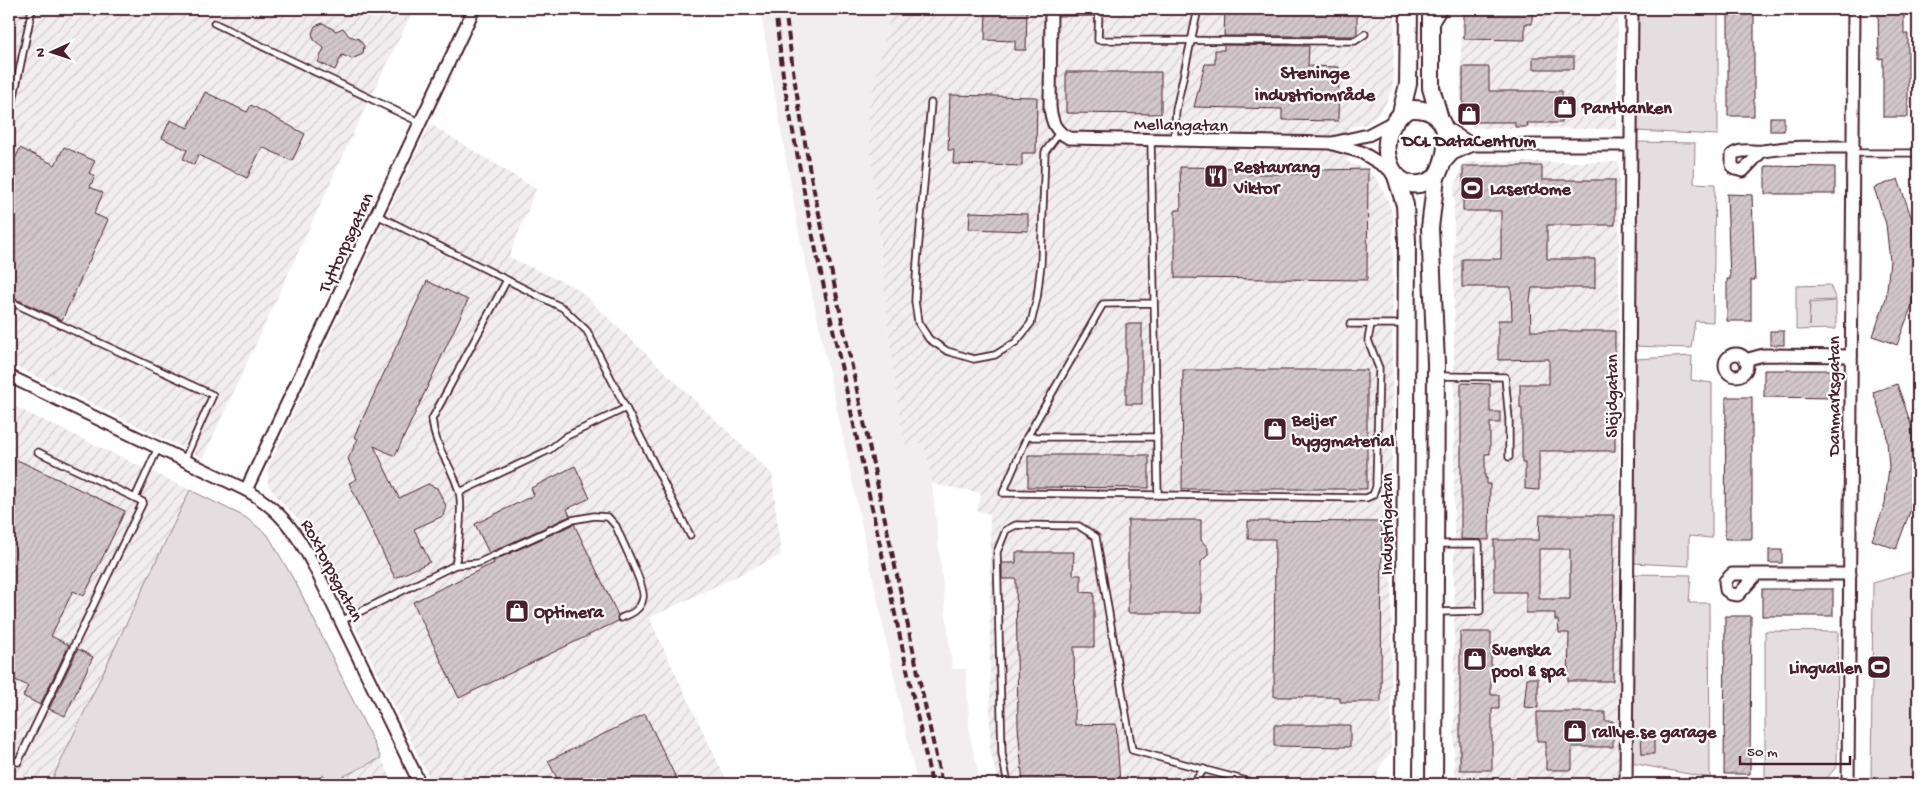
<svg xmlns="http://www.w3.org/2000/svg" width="1927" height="793" viewBox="0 0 1927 793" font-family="'Gochi Hand',sans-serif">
  <defs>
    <pattern id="industrial-furrows" width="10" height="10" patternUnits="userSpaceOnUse" patternTransform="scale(1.25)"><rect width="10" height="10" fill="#f2eeef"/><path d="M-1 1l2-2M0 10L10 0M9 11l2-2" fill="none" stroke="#d1cccd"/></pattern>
    <pattern id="building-hatch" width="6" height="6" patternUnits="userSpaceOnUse" patternTransform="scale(1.25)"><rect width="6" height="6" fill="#d2c7cb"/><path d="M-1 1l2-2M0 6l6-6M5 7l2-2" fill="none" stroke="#b6aaae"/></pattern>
  </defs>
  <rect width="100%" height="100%" fill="#fff"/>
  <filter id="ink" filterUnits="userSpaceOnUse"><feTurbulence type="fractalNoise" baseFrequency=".02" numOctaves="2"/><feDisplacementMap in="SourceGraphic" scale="10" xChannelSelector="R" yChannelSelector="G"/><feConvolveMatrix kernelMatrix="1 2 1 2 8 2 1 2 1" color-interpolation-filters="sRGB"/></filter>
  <g filter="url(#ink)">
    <!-- built -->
    <path fill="#f2eeef" d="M760 9H892L867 113 890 347 904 444 924 443 932 484 952 669H966L970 737 981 784H917L798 228Z"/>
    <!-- industrial -->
    <g fill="url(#industrial-furrows)">
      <path d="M9 9H414L358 123 203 458 9 363Z"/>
      <path d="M892 9H1395L1393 86 1388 99 1378 115 1367 124 1349 128 1348 162 1367 169 1377 179 1387 198 1393 215 1391 752 1378 770V784H999L990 750V514L977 510 981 493 932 484 924 443 904 444 890 347 867 113Z"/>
      <path d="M1462 9H1618L1617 129 1475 128 1462 123 1460 119Z"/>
      <path d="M430 124 536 189 509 257 578 289 772 474 781 555 649 618 728 784H432L324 562 300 521 276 496 268 484V470L271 461Z"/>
      <path d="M1467 162H1619V784L1462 782 1454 773V190L1462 165Z"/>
      <path d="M9 404 190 490 50 784H9Z"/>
      <path d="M381 758 394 784H306L324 775 329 784Z"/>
    </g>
    <!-- green -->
    <g fill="#e5dee0" stroke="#987e86">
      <path d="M1638 9H1718V135L1635 131Z"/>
      <path d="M1634 142 1695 143 1694 183 1715 184 1713 322 1695 321 1691 348 1632 346Z"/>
      <path d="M1830 285 1836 300 1810 301 1809 326 1810 303 1836 301V329L1796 330V286Z"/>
      <path d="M1692 356 1691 380 1712 383V538L1689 536V566L1632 563 1635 359Z"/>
      <path d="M190 490 245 517 268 535 299 589 381 758 328 784 324 775 306 784H50Z"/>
      <path d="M1918 570V784H1871L1873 583Z"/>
      <path d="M1631 574 1691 575 1689 603H1709L1710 778 1631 763Z"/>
      <path d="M1765 631 1838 632 1837 766 1822 784H1765Z"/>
    </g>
    <!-- building -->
    <g fill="url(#building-hatch)" stroke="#4a1f2b" fill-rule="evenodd">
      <path d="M986 9H1027L1026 50H1015V41L985 40Z"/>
      <path d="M1225 9H1357V34L1354 36H1224Z"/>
      <path d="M1464 9H1532V24H1525V40L1464 39Z"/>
      <rect x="1728" y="9" width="26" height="107"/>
      <path d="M1878 9H1904V34H1908V117H1883V58L1879 59Z"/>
      <path d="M323 23 336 31 343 28 349 36 359 39 364 46 363 54 352 59 342 55 335 70 318 62 324 48 314 40 312 33 315 26Z"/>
      <path d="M1224 45 1309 46 1308 66 1339 67 1338 121 1282 120V109L1194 107 1205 64H1215V50H1224Z"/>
      <rect x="1533" y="57" width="41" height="12"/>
      <path d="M1463 67H1489V91H1562V123H1527L1528 127H1515V122H1463Z"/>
      <path d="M1066 72H1161V114L1066 113Z"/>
      <path d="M205 92 247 112 251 105 305 134 292 161 262 147 247 178 198 155 194 165 183 159 187 150 162 138 170 120 188 128Z"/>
      <path d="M950 95 1037 97 1036 153H1022V166L953 164 954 150H948Z"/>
      <rect x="1770" y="117" width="14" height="14"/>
      <path d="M64 147 95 161 89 173 95 176 90 187 103 193 94 214 108 220 62 320 9 296V172L20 148 55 165Z"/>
      <path d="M1463 166H1542V180H1615V225H1547V259H1595V288H1532L1530 300 1531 331H1615V451H1539V490L1525 489V463H1522V408H1520V384H1549V359L1498 360V320H1512L1511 287H1462V259H1501V211H1463Z"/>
      <path d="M1765 166 1835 167V194H1765Z"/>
      <path d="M1180 167 1246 168V174H1319V170L1368 169 1367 280 1175 278V210H1181Z"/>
      <path d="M1898 179 1912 219 1916 263 1912 305 1897 345 1873 336 1886 298 1890 261 1886 224 1874 188Z"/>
      <path d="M1727 194 1752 195 1755 280H1751V321H1727V279H1730Z"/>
      <path d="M970 212 1028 214V231L969 229Z"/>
      <path d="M427 281 468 300 395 456 374 446 399 498 428 484 437 488 446 506 443 516 414 529 430 562 395 578 349 483 357 479 348 459 358 439 354 437Z"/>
      <rect x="1126" y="324" width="16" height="80"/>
      <rect x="1770" y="331" width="14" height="14"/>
      <path d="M1183 370H1367V489H1182Z"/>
      <path d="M1764 370H1834V398L1764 397Z"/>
      <path d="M1461 383 1490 384V412H1500V423H1490V454H1485V478H1487V484H1490L1489 540 1461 539Z"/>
      <path d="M1897 384 1911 424 1916 467 1911 509 1896 549 1872 540 1885 503 1889 467 1886 429 1873 392Z"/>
      <path d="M1726 397H1752V539H1725Z"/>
      <path d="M1028 455H1149V488L1028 487Z"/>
      <path d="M9 456 125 511 84 596 73 591 51 636 69 645 40 705 23 696 28 686 9 677Z"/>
      <path d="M575 466 590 498 567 509 570 516 489 553 475 524 534 495 531 488Z"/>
      <path d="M1540 515H1614L1613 681H1568L1569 633H1559L1558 620H1555V613H1526V592H1494V540H1539ZM1539 549H1570V599H1539Z"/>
      <path d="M1128 520H1201V540L1208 548V555L1201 562V613H1128Z"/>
      <path d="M1248 521 1382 522 1381 702H1340V697H1274L1275 539H1248Z"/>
      <path d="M574 524 618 615V621L459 698 413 602 494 563 493 561Z"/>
      <rect x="1769" y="550" width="13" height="13"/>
      <path d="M1016 552H1074L1073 575H1081V592L1094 593V647H1074L1075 725 1116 724 1120 784H1023L1018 726 1016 579H1002V563H1016Z"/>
      <rect x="1762" y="589" width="71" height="27"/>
      <path d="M1725 616H1751L1750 774H1724Z"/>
      <path d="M1460 632H1491V695H1499V709H1492V770H1460Z"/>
      <path d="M78 649 93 657 65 716 49 709Z"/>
      <path d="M1527 678H1538V708L1524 707Z"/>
      <path d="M1537 712H1605V721H1613V747H1572V770H1546V741H1537Z"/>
      <path d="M645 714 679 784H560L548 761Z"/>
      <path d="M1274 725H1350V747L1274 746Z"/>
      <path d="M1641 736H1654V754H1642Z"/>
    </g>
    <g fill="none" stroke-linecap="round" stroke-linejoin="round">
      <!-- lane casing -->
      <g stroke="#4a1f2b" stroke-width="9">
        <g id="lane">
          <path d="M1099 9 1098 40 1355 41 1365 34"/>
          <path d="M1051 12H1099"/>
          <path d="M214 23 421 123"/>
          <path d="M931 103 917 263 915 301 918 322 929 339 947 351 974 359 995 355 1016 342 1031 323 1037 298 1041 264 1045 152 1059 133"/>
          <path d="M9 111 13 101 32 9"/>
          <path d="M1151 141 1158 495 1003 493 1027 437 1103 304 1154 303"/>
          <path d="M1174 141 1176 110 1198 9"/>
          <path d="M1853 153H1918"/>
          <path d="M377 215 563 308 587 331 690 535"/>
          <path d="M9 301 213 395 184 461"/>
          <path d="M1350 324H1406"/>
          <path d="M1437 376 1505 377 1509 419V457"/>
          <path d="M1027 437H1157"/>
          <path d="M38 452 135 498 158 448"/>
          <path d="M460 492 549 450 567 436 626 408"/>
          <path d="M1158 495 1366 498 1373 495 1376 487 1379 368 1368 340 1371 324"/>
          <path d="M1437 544H1479L1480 611 1437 612"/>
          <path d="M455 565C458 551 463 505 459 492 453 466 435 451 432 419L507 280"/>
          <path d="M341 621 455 565 478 563 572 520 594 516 608 517 616 526C621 540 646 587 643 598 641 610 631 614 621 618"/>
          <path d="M9 758 18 762 143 502 135 498"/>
          <path d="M1008 784 1002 754 997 552 1006 530 1016 525 1079 526 1096 537 1132 750 1258 784"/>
          <path d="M1193 784 1204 769"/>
        </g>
      </g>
      <!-- street casing -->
      <g stroke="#4a1f2b" stroke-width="15">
        <g id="street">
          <path d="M1051 9 1050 107C1052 123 1055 131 1069 138L1332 143 1368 135 1393 122"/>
          <path d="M1431 25 1441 9"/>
          <path d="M1443 126 1473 145"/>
          <path d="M1333 144 1361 152 1392 171"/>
          <path d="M1762 151 1743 171 1735 169 1732 165V155C1740 148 1753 152 1763 151 1792 146 1823 147 1853 147"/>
          <path d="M1443 165 1453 154 1473 145H1629"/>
          <circle cx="1736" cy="365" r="11"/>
          <path d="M1745 360 1763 355 1851 356"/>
          <path d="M9 376 246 490C279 508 297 533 314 566L420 784"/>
          <path d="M246 490 474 9"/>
          <path d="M1757 574 1738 595 1731 594 1726 590 1725 581 1732 574H1850"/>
          <path d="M1626 784 1632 9"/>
          <path d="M1848 784 1854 9"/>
        </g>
      </g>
      <!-- secondary casing -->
      <g stroke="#4a1f2b" stroke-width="20">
        <g id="secondary">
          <path d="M1431 9V88L1440 119"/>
          <path d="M1411 109C1453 107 1452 150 1436 177 1389 209 1366 127 1411 109Z"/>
          <path d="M1401 113 1408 84 1409 9"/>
          <path d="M1396 176 1405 205 1407 241 1404 784"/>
          <path d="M1434 784 1436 363 1430 228 1436 177"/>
        </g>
      </g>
      <!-- lane -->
      <use href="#lane" stroke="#fff" stroke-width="5.5"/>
      <!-- street -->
      <use href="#street" stroke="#fff" stroke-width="11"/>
      <!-- secondary -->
      <use href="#secondary" stroke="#fff" stroke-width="16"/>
      <!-- rail -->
      <g stroke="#4a1f2b" stroke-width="4" stroke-dasharray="8 4" stroke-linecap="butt">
        <path d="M775 9 784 83 810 223 932 784"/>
        <path d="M785 9 794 77 810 172 942 784"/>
      </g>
    </g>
  </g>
  <!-- icons -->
  <defs>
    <g id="shop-square" transform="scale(1.25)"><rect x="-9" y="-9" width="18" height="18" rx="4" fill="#4a1f2b" stroke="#fff"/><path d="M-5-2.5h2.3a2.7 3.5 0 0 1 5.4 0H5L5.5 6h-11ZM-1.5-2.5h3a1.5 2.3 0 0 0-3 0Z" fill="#fff"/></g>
    <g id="restaurant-square" transform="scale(1.25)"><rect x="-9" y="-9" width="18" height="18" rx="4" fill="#4a1f2b" stroke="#fff"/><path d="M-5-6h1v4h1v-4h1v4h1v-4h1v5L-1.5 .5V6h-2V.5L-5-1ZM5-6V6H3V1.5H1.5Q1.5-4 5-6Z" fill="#fff"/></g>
    <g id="stadium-square" transform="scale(1.25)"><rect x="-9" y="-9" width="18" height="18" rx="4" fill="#4a1f2b" stroke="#fff"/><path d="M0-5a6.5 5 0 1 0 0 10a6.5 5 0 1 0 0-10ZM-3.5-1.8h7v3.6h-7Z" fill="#fff"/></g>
  </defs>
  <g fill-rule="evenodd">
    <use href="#shop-square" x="1565" y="107"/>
    <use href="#shop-square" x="1469" y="114"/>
    <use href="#restaurant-square" x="1216" y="176"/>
    <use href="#stadium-square" x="1472" y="188"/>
    <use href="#shop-square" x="1275" y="429"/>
    <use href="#shop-square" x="517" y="611"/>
    <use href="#shop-square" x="1475" y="659"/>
    <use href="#stadium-square" x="1879" y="667"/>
    <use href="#shop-square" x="1575" y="731"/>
  </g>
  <g text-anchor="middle" stroke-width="4.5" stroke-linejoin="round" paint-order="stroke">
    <!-- poi labels -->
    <g font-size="18" font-weight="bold" fill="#4a1f2b" stroke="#fff" text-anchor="start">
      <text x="1582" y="113">Pantbanken</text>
      <text x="1469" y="146" text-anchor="middle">DCL DataCentrum</text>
      <text x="1234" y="172">Restaurang<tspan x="1234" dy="21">Viktor</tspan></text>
      <text x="1490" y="194">Laserdome</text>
      <text x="1292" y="425">Beijer<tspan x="1292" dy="21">byggmaterial</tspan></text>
      <text x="534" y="617">Optimera</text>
      <text x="1492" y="655">Svenska<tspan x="1492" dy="21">pool &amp; spa</tspan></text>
      <text x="1862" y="673" text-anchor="end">Lingvallen</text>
      <text x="1592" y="737">rallye.se garage</text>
    </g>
    <!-- street labels -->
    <g font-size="18" fill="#4a1f2b" stroke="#fff">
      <text transform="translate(1181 124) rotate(1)" y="6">Mellangatan</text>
      <text transform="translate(345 242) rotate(-65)" y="6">Tyttorpsgatan</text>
      <text transform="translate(1611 396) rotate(-90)" y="6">Slöjdgatan</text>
      <text transform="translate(1833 396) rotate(-90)" y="6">Danmarksgatan</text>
      <text transform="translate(1386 524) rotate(-90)" y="6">Industrigatan</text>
      <text transform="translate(333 570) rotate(62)" y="6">Roxtorpsgatan</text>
    </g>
    <!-- neighbourhood labels -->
    <g font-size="19" font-weight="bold" fill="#4a1f2b" stroke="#fff">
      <text x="1315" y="78">Steninge<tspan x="1315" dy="22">industriområde</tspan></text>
    </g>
  </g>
  <!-- margin -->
  <rect width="1927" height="793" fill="none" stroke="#fff" stroke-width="30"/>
  <rect x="15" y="15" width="1897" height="763" fill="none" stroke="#4a1f2b" stroke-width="2" filter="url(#ink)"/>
  <!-- north arrow -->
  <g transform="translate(52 52) rotate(267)" stroke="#ffffff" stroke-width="4" paint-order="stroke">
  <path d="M0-4L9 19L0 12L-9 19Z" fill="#4a1f2b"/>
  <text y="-8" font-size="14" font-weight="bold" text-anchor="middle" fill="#4a1f2b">N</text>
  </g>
  <!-- scale -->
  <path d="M1740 756v8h110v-8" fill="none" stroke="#4a1f2b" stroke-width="2.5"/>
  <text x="1747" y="756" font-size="15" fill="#4a1f2b" stroke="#ffffff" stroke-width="4" paint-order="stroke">50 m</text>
</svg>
